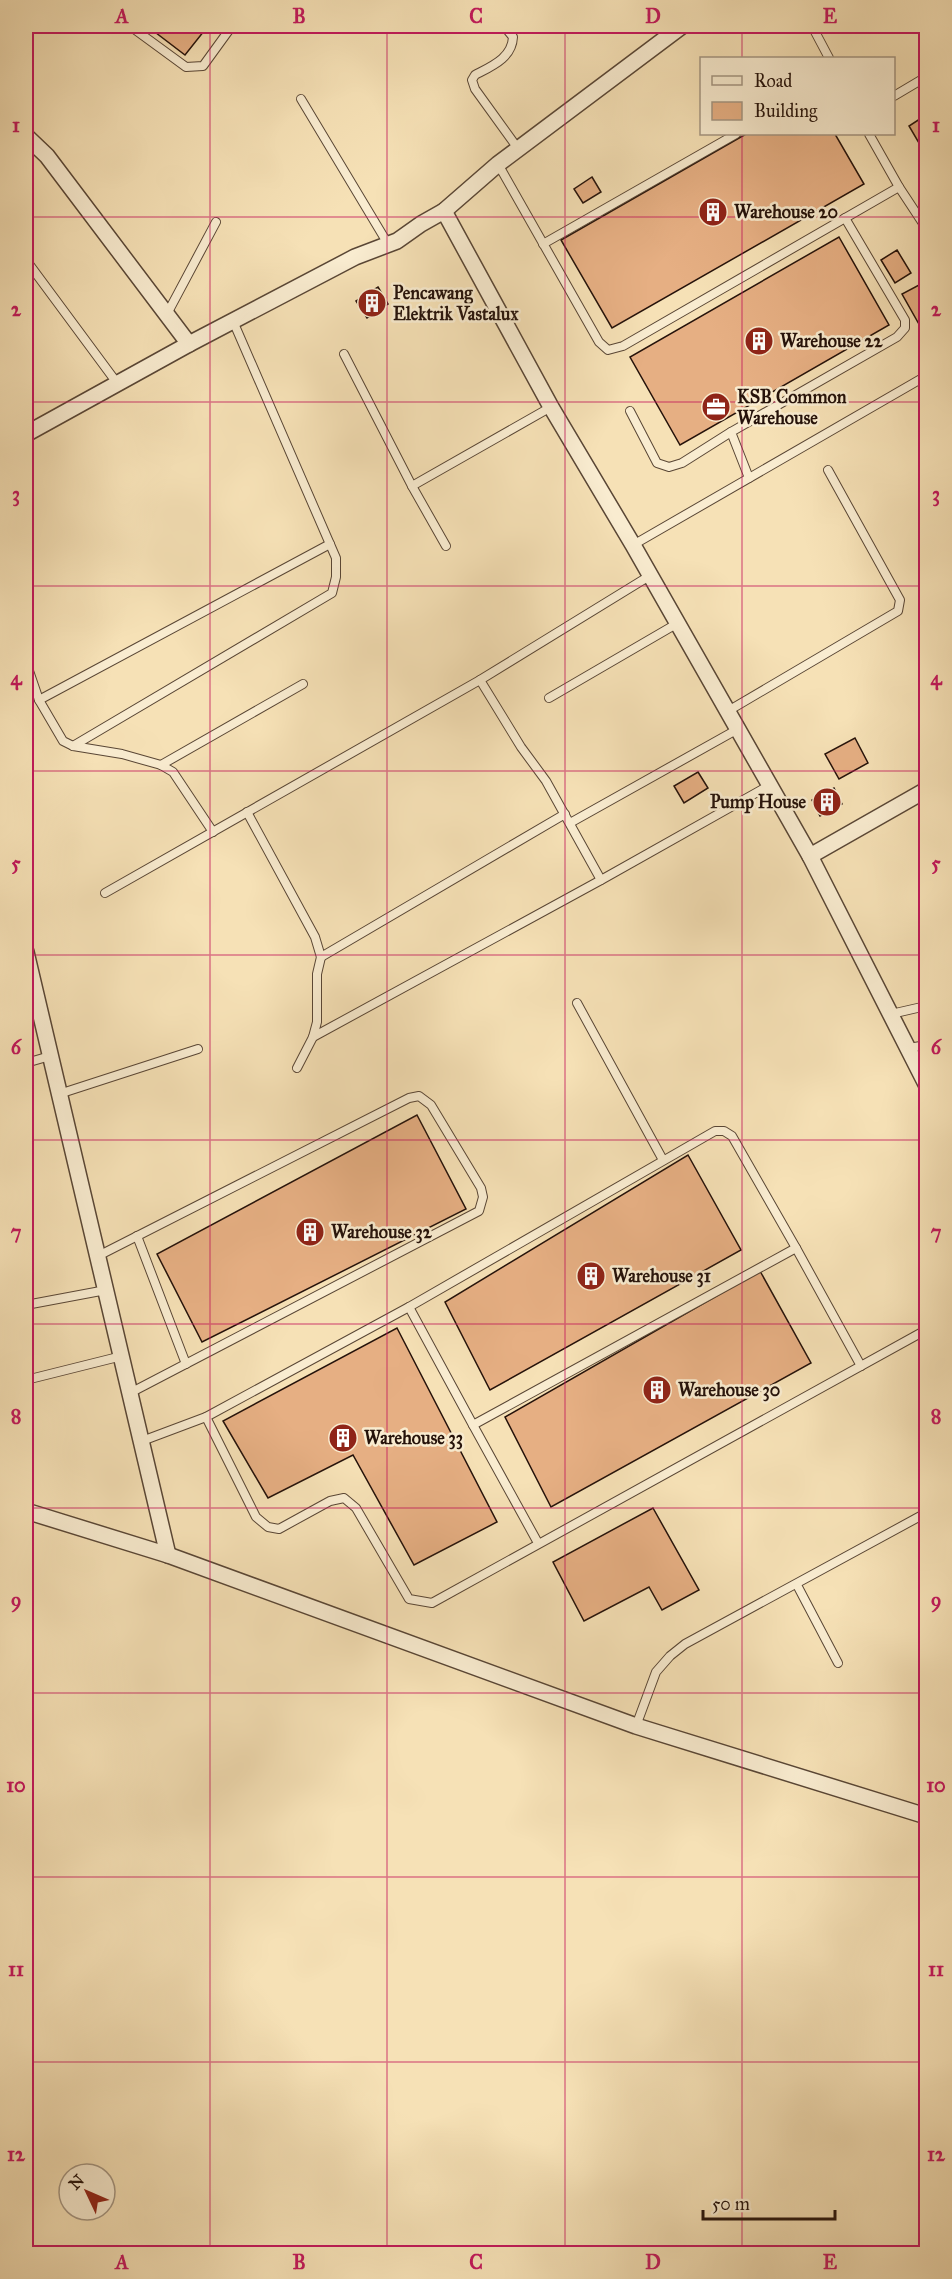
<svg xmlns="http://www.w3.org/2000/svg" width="952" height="2279" viewBox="0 0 952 2279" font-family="'IM FELL Great Primer',serif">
  <rect width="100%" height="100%" fill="#f6e1b6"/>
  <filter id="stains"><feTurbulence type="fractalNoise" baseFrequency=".00333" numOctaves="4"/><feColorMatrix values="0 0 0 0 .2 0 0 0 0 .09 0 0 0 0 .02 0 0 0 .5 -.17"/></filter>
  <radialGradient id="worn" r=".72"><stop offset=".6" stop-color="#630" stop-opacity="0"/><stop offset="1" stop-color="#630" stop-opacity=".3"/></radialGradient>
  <!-- building -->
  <g fill="#e6af83" stroke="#25120a" stroke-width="1.5">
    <path d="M147 26H208L185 55Z"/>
    <path d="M926 115V155L909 126Z"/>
    <path d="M746 134H835L864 184 612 328 561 240Z"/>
    <path d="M592 177 601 192 583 203 574 189Z"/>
    <path d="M839 237 889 325 680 445 630 357Z"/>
    <path d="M897 250 911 273 895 283 881 260Z"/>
    <path d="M919 285 926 298V322L920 326 902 294Z"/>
    <path d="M378 287 388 304 367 318 356 301Z"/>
    <path d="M855 738 868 763 839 779 825 754Z"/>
    <path d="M698 772 708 788 684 803 674 786Z"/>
    <path d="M834 788 842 804 820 816 812 800Z"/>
    <path d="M417 1115 466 1209 202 1342 157 1254Z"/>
    <path d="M688 1155 741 1250 490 1390 445 1302Z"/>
    <path d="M760 1271 811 1363 551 1507 505 1417Z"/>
    <path d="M397 1328 497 1522 414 1565 353 1455 268 1498 223 1421Z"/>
    <path d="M653 1508 699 1590 662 1610 649 1587 584 1621 553 1562Z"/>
  </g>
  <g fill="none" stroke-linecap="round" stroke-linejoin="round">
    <!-- lane casing -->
    <g stroke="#594635" stroke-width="10">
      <g id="lane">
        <path d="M130 26 186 67 203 66 232 26"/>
        <path d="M504 26 513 37C512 58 492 66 475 75L472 80 475 89 519 150"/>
        <path d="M812 26 829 58"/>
        <path d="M894 96 926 77"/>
        <path d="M301 99 388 244"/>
        <path d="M869 134 899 187 926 228"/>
        <path d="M498 164 599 342 608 350 623 346 899 187"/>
        <path d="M543 244 736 134"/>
        <path d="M26 260 117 383"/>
        <path d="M167 314 216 222"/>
        <path d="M344 354 412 486 446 546"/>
        <path d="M630 411 657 463 669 467 682 463 731 432"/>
        <path d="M26 417 34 429"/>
        <path d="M926 445 925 450 926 459"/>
        <path d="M749 478 731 432 897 337 905 328V320L845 218"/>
        <path d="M412 486 551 407"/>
        <path d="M633 545 926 376"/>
        <path d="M26 662 39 700 63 741 73 746 122 754 161 765 173 772 213 832"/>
        <path d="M480 680 521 747 546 781 601 880"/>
        <path d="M549 698 678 623"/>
        <path d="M39 700 330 544"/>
        <path d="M728 711 898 611 900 600 828 470"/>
        <path d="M73 746 332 593 336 577V558L233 321"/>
        <path d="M161 765 303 684"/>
        <path d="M247 812 315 937 321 957 317 974V1022L313 1037 297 1068"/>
        <path d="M570 823 738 729"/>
        <path d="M105 893 480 680 651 575"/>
        <path d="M321 957 565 814"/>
        <path d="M577 1003 663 1160"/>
        <path d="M891 1014 926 1006"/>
        <path d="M313 1037 601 880 770 785"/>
        <path d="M909 1048 926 1045"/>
        <path d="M26 1063 50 1056"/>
        <path d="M59 1094 198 1049"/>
        <path d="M137 1236 186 1364"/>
        <path d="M98 1256 409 1098 419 1096 431 1105 481 1188 483 1197 479 1211 130 1393"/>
        <path d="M26 1305 106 1290"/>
        <path d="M409 1307 715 1131H724L732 1136 796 1248"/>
        <path d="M26 1380 122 1356"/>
        <path d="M206 1417 256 1517 268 1527 279 1529 330 1501 344 1498 356 1508 409 1599 432 1603 926 1330"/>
        <path d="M473 1425 538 1543"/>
        <path d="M142 1441 206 1417 409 1307 473 1425 796 1248 861 1366"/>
        <path d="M797 1585 838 1663"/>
        <path d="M636 1726 656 1672 670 1656 685 1644 926 1513"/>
      </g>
    </g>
    <!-- street casing -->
    <g stroke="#594635" stroke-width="18">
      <g id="street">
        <path d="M26 136 47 156 189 344"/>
        <path d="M444 211 551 407 633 545 810 856 926 1084"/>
        <path d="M26 434 189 344 355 257 397 241 421 224 444 211 498 164 682 26"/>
        <path d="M810 856 926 790"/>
        <path d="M26 952 168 1555"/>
        <path d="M26 1511 168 1555 636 1726 926 1816"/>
      </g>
    </g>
    <!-- lane -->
    <use href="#lane" stroke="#f9ecd0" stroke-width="8"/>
    <!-- street -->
    <use href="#street" stroke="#f9ecd0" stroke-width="15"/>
  </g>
  <!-- grid -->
  <path fill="none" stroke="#c2185b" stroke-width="1.5" stroke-opacity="0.55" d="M210 26V2254M387 26V2254M565 26V2254M742 26V58M742 134V2254M26 217H926M26 402H926M26 586H926M26 771H926M26 955H926M26 1140H926M26 1324H926M26 1508H926M26 1693H926M26 1877H926M26 2062H926"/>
  <!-- icons -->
  <defs>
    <g id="building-disc" transform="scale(1.5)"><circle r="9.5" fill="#8f2418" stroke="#f9ecd0"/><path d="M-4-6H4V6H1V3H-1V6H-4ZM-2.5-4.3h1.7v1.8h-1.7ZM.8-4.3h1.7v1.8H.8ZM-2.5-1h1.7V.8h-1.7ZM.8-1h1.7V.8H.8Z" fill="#fff"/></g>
    <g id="office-disc" transform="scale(1.5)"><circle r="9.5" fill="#8f2418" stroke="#f9ecd0"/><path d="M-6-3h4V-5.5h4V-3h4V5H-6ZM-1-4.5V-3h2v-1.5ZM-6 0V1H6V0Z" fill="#fff"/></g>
  </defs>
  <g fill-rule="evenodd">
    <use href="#building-disc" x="713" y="212"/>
    <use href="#building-disc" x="372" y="303"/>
    <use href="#building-disc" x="759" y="341"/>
    <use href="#office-disc" x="716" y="407"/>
    <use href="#building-disc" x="827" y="802"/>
    <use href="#building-disc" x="310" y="1232"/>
    <use href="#building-disc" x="591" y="1276"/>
    <use href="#building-disc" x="657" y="1390"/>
    <use href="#building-disc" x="343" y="1438"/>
  </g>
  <g text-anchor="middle" stroke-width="5" stroke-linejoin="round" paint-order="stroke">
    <!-- poi labels -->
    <g font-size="18" font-weight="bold" fill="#25120a" stroke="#f9ecd0" text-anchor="start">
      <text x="734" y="218">Warehouse 20</text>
      <text x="393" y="299">Pencawang<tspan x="393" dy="21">Elektrik Vastalux</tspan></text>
      <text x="780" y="347">Warehouse 22</text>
      <text x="737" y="403">KSB Common<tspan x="737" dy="21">Warehouse</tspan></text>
      <text x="806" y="808" text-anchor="end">Pump House</text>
      <text x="331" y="1238">Warehouse 32</text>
      <text x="612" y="1282">Warehouse 31</text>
      <text x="678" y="1396">Warehouse 30</text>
      <text x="364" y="1444">Warehouse 33</text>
    </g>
  </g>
  <!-- margin -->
  <rect width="952" height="2279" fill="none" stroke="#f6e1b6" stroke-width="66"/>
  <!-- legend -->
  <rect x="700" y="57" width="195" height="78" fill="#f9ecd0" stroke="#a49581" stroke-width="1.5"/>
  <rect x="712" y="76" width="30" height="9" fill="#f9ecd0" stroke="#a49581" stroke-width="1.5"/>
  <text x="754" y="87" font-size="18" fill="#25120a">Road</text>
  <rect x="712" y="102" width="30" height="18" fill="#e6af83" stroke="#a49581" stroke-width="1.5"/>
  <text x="754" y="117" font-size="18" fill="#25120a">Building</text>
  <!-- north arrow -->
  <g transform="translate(87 2192) rotate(314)"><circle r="28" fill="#f9ecd0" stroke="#a49581" stroke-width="1.5"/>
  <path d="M0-4.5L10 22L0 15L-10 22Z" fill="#8f2418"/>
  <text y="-9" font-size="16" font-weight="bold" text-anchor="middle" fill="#25120a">N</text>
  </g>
  <!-- scale -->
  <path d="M703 2210v9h132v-9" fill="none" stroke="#25120a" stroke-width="3"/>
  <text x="712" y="2210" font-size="18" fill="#25120a" stroke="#f9ecd0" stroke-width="4.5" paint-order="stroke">50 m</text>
  <rect x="33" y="33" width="886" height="2213" fill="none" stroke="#c2185b" stroke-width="2"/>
  <g font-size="20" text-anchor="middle" font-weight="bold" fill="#c2185b">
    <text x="122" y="23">A</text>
    <text x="299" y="23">B</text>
    <text x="476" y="23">C</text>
    <text x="653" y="23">D</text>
    <text x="830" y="23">E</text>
    <text x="16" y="132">1</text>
    <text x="936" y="132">1</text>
    <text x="16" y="316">2</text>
    <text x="936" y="316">2</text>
    <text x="16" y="501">3</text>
    <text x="936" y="501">3</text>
    <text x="16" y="685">4</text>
    <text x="936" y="685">4</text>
    <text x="16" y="870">5</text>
    <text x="936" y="870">5</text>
    <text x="16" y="1054">6</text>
    <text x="936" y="1054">6</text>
    <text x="16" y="1239">7</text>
    <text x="936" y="1239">7</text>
    <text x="16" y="1423">8</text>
    <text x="936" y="1423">8</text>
    <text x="16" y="1607">9</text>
    <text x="936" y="1607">9</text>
    <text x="16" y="1792">10</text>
    <text x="936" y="1792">10</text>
    <text x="16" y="1976">11</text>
    <text x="936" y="1976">11</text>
    <text x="16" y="2161">12</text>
    <text x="936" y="2161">12</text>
    <text x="122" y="2269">A</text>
    <text x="299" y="2269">B</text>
    <text x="476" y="2269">C</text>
    <text x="653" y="2269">D</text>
    <text x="830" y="2269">E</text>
  </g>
  <rect width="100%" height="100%" filter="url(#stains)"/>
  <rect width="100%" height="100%" fill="url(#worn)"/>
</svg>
